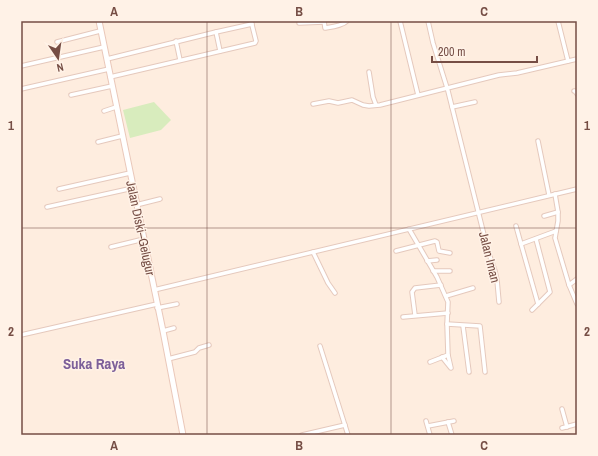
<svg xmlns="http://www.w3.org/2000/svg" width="598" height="456" viewBox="0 0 598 456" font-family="'Archivo Narrow',sans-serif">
  <rect width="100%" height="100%" fill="#feeddf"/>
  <!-- green -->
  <path fill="#d8ecbd" d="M154 102 171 120 161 130 130 138 123 110Z"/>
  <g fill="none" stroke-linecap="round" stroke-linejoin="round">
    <!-- minor casing -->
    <g stroke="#e5c9bd" stroke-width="5.5">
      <g id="minor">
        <path d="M324 21 325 28C332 27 342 26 347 21"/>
        <path d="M400 21 418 95"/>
        <path d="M428 21 433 43 448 91 488 251 495 271 497 280 499 302"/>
        <path d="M558 21 568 61"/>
        <path d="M299 23 324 22"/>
        <path d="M216 32 220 51"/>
        <path d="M176 41 180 60"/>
        <path d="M57 42 100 31"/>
        <path d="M107 59 216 32 252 24"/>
        <path d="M21 66 104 47"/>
        <path d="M369 72 373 97 376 105"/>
        <path d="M110 77 255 43 256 41 251 21"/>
        <path d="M21 89 109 69"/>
        <path d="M574 91H575L577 94"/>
        <path d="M71 95 112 86"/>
        <path d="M313 104 329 101 338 103 352 100 363 105 369 106 380 105 499 75 517 73 577 59"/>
        <path d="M452 107 475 102"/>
        <path d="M104 111 116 107"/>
        <path d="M538 141 549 195"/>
        <path d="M98 142 122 136"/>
        <path d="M59 189 130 173"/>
        <path d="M555 194 558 212V221L555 238 569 285 577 279"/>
        <path d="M136 205 160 199"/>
        <path d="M47 207 133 188"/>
        <path d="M544 216 558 212"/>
        <path d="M516 226 521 244 556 231"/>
        <path d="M409 229 437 277 448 302 447 324 448 355 451 368"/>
        <path d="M521 244 538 304"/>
        <path d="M111 247 144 239"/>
        <path d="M396 251 435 241 437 242 439 251 450 253"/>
        <path d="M313 252 328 283 335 293"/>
        <path d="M427 261 437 260"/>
        <path d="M433 271H450"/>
        <path d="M569 285 577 304"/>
        <path d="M154 290 577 189"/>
        <path d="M446 296 473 288"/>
        <path d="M157 308 177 304"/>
        <path d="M532 310 550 292 536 239"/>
        <path d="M415 315 412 292 415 288 441 285"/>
        <path d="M403 317 448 313"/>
        <path d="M447 324 480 326 485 372"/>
        <path d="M463 326 469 372"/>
        <path d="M163 331 174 328"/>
        <path d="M21 335 157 304"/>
        <path d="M320 346 348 435"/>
        <path d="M442 357 450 367"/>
        <path d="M168 359 195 352 199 348 209 345"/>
        <path d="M430 362 448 355"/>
        <path d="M562 409 567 427"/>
        <path d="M426 421 430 435"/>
        <path d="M448 422 452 435"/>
        <path d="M428 426 454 421"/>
        <path d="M562 428 577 424"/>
        <path d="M302 435 345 425"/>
      </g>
    </g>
    <!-- secondary casing -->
    <g stroke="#eac8ba" stroke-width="7">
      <path id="secondary" d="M99 21 163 331 183 435"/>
    </g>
    <!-- minor -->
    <use href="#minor" stroke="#fff" stroke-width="3.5"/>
    <!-- secondary -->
    <use href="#secondary" stroke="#fff" stroke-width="5"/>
  </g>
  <!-- grid -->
  <path fill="none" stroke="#764e45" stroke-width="1" stroke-opacity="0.55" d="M207 21V435M391 21V435M21 228H577"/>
  <g text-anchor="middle" stroke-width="3" stroke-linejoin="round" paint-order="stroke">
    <!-- street labels -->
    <g font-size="13" fill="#764e45" stroke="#fff2e7">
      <text transform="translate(141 228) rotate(78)" y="5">Jalan Diski–Gelugur</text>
      <text transform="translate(490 257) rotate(76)" y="5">Jalan Iman</text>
    </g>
    <!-- quarter labels -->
    <g font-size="15" font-weight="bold" fill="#7d609a" stroke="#fff2e7">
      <text x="94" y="369">Suka Raya</text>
    </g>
  </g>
  <!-- border -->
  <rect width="598" height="456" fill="none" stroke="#fff2e7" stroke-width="44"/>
  <!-- north arrow -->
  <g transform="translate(58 58) rotate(167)" stroke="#fff2e7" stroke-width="3" paint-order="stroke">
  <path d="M0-3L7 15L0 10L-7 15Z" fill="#764e45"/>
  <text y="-6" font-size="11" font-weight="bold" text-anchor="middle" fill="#764e45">N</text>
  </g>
  <!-- scale -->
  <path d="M432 56v6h105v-6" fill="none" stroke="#764e45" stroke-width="2"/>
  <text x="438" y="56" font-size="12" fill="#764e45" stroke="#fff2e7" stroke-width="3" paint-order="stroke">200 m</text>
  <rect x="22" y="22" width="554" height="412" fill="none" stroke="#764e45" stroke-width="1.5"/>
  <g font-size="13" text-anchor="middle" font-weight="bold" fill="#764e45">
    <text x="114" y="16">A</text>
    <text x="299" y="16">B</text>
    <text x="484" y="16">C</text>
    <text x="11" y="130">1</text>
    <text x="587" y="130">1</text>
    <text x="11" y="336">2</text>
    <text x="587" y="336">2</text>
    <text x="114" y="450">A</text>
    <text x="299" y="450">B</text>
    <text x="484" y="450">C</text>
  </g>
</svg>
